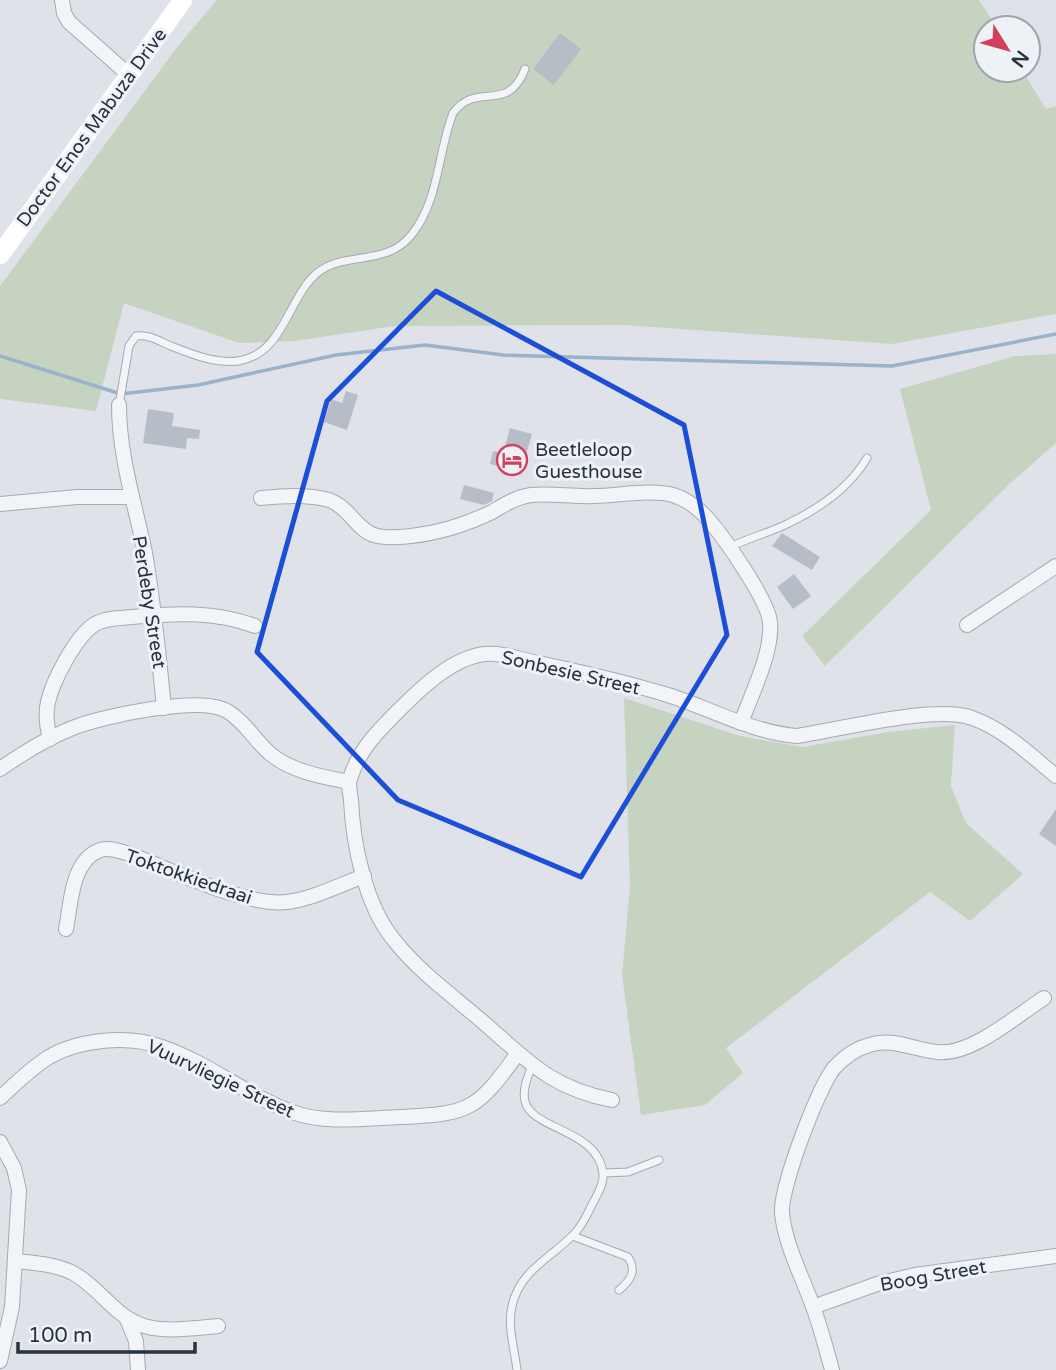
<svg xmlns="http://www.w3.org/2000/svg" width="1056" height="1370" viewBox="0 0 1056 1370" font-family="'Varela Round',sans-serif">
  <rect width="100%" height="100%" fill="#dfe3e9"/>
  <!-- green -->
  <g fill="#c6d3c0">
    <path d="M217 0H979L997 28H986V70H1022L1046 109 1056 106V314L892 344 625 325 394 326 295 341 239 343 124 303 96 411 0 399V286L181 42Z"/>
    <path d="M1056 354V443L1006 487 825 666 802 636 931 510 900 389 1015 356Z"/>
    <path d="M624 698 740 736 803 747 888 732 955 725 951 786 966 823 1023 874 970 921 930 892 726 1048 743 1073 705 1105 641 1115 622 975 630 887Z"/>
  </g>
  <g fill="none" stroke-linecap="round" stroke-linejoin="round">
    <!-- stream -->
    <path stroke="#99b3ca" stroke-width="3.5" d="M0 356 121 394 198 385 336 355 425 345 503 355 892 366 1056 334"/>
  </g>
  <!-- building -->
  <g fill="#b6bdc6">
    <path d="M560 33 581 49 554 85 533 69Z"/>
    <path d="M346 391 358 395 347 430 324 422 331 399 342 403Z"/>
    <path d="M148 409 174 413 172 426 200 430 199 439 187 438 186 449 143 443Z"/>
    <path d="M510 428 532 434 521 472 490 464 493 451 503 453Z"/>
    <path d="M464 485 494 493 492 501 484 505 460 499Z"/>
    <path d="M782 533 820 557 812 570 772 546Z"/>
    <path d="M794 574 811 596 793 609 777 587Z"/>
    <path d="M1056 809V846L1039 834Z"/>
  </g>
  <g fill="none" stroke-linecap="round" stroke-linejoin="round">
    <!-- service casing -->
    <g stroke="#a4aab3" stroke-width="9">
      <g id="service">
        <path d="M119 405 129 346 136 336C148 334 159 341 171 346 191 354 216 364 238 361 284 354 287 299 317 273 345 250 387 268 413 233 439 199 438 152 453 113 478 80 507 115 525 69"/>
        <path d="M729 548C749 537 770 533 789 523 820 508 850 487 867 458"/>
        <path d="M604 1173 628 1172 659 1160"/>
        <path d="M573 1236 628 1257C637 1271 631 1280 619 1290"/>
        <path d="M517 1370C515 1351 507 1326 512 1306 520 1270 551 1258 573 1235 584 1225 588 1211 595 1199 599 1191 604 1183 603 1174 599 1129 531 1130 525 1101 522 1090 528 1076 532 1065"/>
      </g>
    </g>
    <!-- minor casing -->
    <g stroke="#a4aab3" stroke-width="16">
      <g id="minor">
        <path d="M62 0 64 13 69 22 129 75"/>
        <path d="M119 405C119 456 135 504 145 553 154 605 159 656 164 708"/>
        <path d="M261 498C283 496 307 494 329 500 349 507 357 530 374 535 385 539 401 537 411 536 439 533 467 524 492 512 504 505 516 497 531 495 551 493 573 497 594 496 617 496 651 489 673 495 686 499 699 509 708 519 723 536 768 600 770 622 773 652 751 695 741 723"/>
        <path d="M0 504 77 497H131"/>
        <path d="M967 625 1056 566"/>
        <path d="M50 739C47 727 45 714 48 702 53 680 76 636 95 624 105 618 120 618 132 617 174 613 215 611 255 626"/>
        <path d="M0 769C23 753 49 737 75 727 104 716 201 695 227 711 246 722 256 743 273 756 294 772 324 777 349 782"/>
        <path d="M66 929C71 904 71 861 100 850 109 847 118 851 127 853 167 868 246 907 287 902 313 899 339 885 364 876"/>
        <path d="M0 1098C15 1084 31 1068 49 1057 80 1039 128 1035 162 1047 209 1063 248 1097 295 1113 327 1124 367 1118 401 1117 470 1114 477 1110 518 1053"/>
        <path d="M612 1100C551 1088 529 1062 483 1022 453 996 419 972 394 940 365 905 353 844 351 800 350 793 348 786 350 779 358 751 378 731 398 711 420 689 453 657 485 654 503 652 525 661 543 664 586 673 629 683 671 696 713 710 752 732 797 736 837 730 938 704 972 718 1004 729 1030 755 1056 776"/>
        <path d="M0 1142 14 1168 19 1190 12 1307 0 1361"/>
        <path d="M15 1261C34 1263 56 1264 73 1273 101 1288 115 1319 148 1327 170 1332 196 1328 218 1326"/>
        <path d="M813 1307 877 1284 915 1275 1056 1256"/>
        <path d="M127 1319 136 1341 138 1370"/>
        <path d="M832 1370C826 1348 820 1325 812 1304 801 1274 785 1244 782 1213 780 1188 818 1088 834 1068 844 1057 855 1049 869 1045 892 1037 914 1050 937 1052 971 1056 1016 1016 1044 998"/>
      </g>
    </g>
    <!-- service -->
    <use href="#service" stroke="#f2f4f7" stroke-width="7"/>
    <!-- minor -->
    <use href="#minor" stroke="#f2f4f7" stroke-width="14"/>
    <!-- secondary -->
    <path stroke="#fff" stroke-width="19" d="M0 255 183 0"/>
  </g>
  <!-- marked area -->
  <path fill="none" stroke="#1d4ed8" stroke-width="5" stroke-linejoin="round" d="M436 291 684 425 727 635 581 877 398 800 257 652 327 401Z"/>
  <!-- icons -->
  <defs>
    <g id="hotel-ring" transform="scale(1.575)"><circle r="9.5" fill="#eef2f6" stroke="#d2405e" stroke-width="1.5"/><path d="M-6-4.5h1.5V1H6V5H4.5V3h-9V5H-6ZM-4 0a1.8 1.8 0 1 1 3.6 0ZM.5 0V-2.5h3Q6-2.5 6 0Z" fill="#d2405e"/></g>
  </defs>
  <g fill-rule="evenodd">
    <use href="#hotel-ring" x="512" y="460"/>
  </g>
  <g text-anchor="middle" stroke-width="6" stroke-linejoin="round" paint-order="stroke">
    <!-- street labels -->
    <g font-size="19" fill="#273240" stroke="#eef2f6">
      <text transform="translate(91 127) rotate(-54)" y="7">Doctor Enos Mabuza Drive</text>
      <text transform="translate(150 602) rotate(81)" y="7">Perdeby Street</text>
      <text transform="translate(571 672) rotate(13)" y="7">Sonbesie Street</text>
      <text transform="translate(189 876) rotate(19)" y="7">Toktokkiedraai</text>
      <text transform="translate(221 1078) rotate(25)" y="7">Vuurvliegie Street</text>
      <text transform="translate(933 1275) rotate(-10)" y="7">Boog Street</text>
    </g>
    <!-- poi labels -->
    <g font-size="19" fill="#273240" stroke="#eef2f6" text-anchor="start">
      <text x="535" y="456">Beetleloop<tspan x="535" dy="22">Guesthouse</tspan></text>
    </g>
  </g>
  <!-- north arrow -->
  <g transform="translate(1007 49) rotate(127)"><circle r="33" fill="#eef2f6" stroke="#9ea5ad" stroke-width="2"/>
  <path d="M0-5L12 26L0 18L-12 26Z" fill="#d2405e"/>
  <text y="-10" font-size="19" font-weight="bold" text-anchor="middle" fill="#273240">N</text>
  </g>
  <!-- scale -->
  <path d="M18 1342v10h177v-10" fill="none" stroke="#273240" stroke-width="3.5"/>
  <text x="28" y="1342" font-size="21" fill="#273240" stroke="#eef2f6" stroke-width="5" paint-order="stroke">100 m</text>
</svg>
